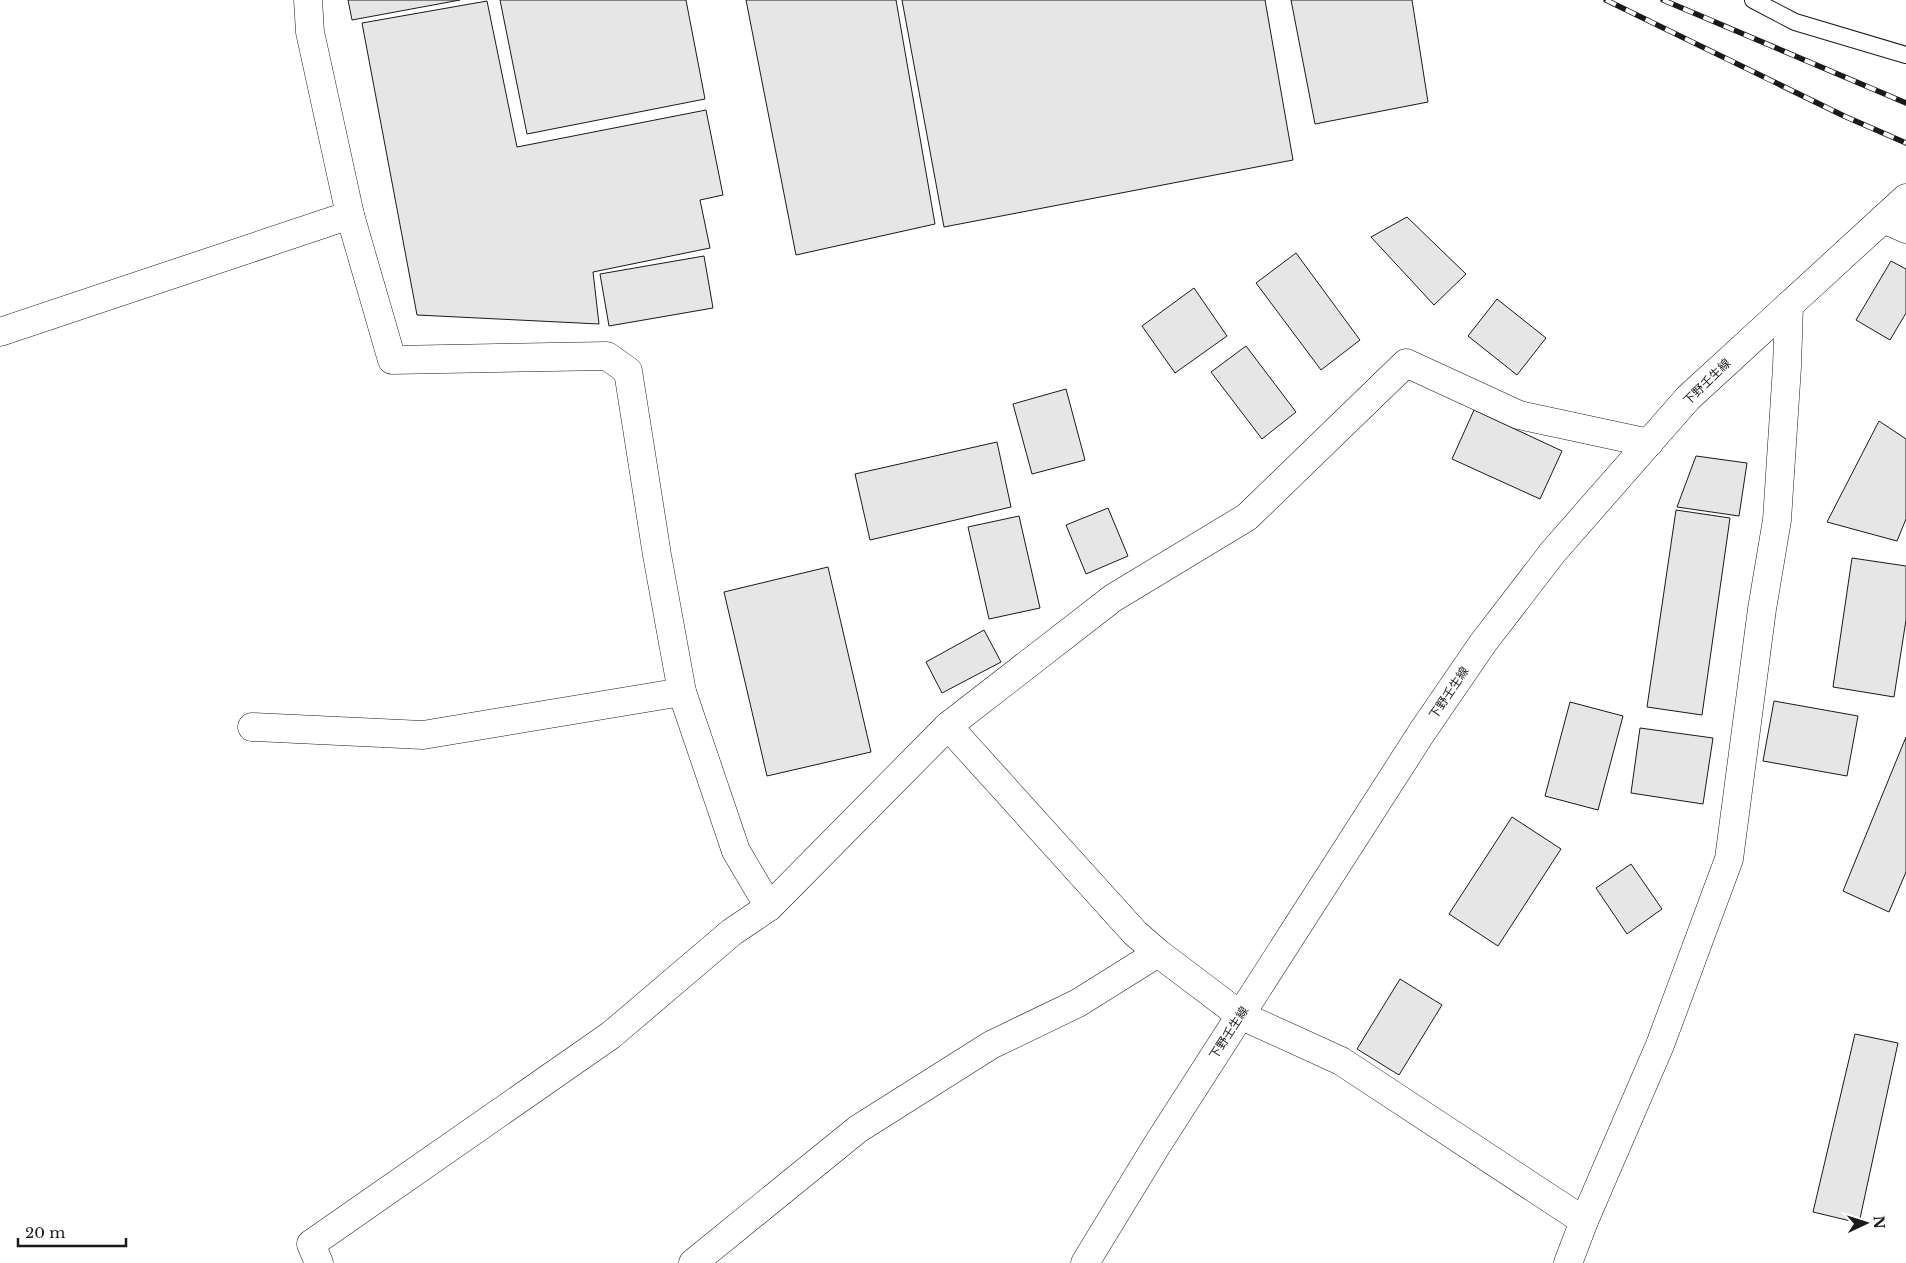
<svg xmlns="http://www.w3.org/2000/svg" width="1906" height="1263" viewBox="0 0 1906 1263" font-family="'Libre Baskerville','Noto Sans JP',serif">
  <rect width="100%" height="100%" fill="#fff"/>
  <!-- building -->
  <g fill="#e6e6e6" stroke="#1a1a1a">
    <path d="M348 0H460L352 20Z"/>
    <path d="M500 0H686L705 99 527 134Z"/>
    <path d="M746 0H896L935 224 796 255Z"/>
    <path d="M902 0H1265L1293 160 944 227Z"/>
    <path d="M1291 0H1412L1428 102 1315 124Z"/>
    <path d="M487 1 517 147 706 110 723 195 700 200 710 248 593 272 599 324 417 315 362 23Z"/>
    <path d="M1407 217 1466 274 1434 305 1371 237Z"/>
    <path d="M1296 253 1360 340 1321 370 1256 283Z"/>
    <path d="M704 256 713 308 609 326 600 274Z"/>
    <path d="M1891 261 1906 269V313L1890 340 1856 320Z"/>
    <path d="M1194 288 1227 336 1175 373 1142 326Z"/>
    <path d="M1497 299 1546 338 1517 375 1468 336Z"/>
    <path d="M1246 346 1296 412 1262 439 1211 372Z"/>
    <path d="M1066 389 1085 460 1032 474 1013 404Z"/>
    <path d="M1474 410 1562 451 1540 499 1452 459Z"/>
    <path d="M1879 421 1906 439V519L1897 541 1827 522Z"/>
    <path d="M997 442 1011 507 870 540 855 474Z"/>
    <path d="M1696 456 1747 463 1739 516 1677 507Z"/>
    <path d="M1108 508 1128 556 1086 574 1066 525Z"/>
    <path d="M1676 510 1730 518 1702 715 1647 707Z"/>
    <path d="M1019 516 1040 608 989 619 968 527Z"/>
    <path d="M1852 558 1906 566V620L1894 697 1833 687Z"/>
    <path d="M828 567 871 752 767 776 724 592Z"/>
    <path d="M984 630 1001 662 942 693 926 662Z"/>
    <path d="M1774 701 1858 716 1847 776 1763 761Z"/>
    <path d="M1570 702 1623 716 1598 810 1545 796Z"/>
    <path d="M1640 728 1713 738 1703 804 1631 793Z"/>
    <path d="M1906 737V872L1889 912 1843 891Z"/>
    <path d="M1512 817 1561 849 1498 946 1449 914Z"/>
    <path d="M1631 864 1662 909 1627 934 1596 888Z"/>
    <path d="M1400 979 1442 1005 1399 1075 1357 1049Z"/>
    <path d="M1855 1034 1898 1043 1859 1223 1813 1212Z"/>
  </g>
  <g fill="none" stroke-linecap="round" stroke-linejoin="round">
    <!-- lane casing -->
    <g stroke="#1a1a1a" stroke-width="18">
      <path id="lane" d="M1753 0 1795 22 1906 55"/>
    </g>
    <!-- street casing -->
    <g stroke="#1a1a1a" stroke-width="29">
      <g id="street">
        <path d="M308 0 310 32 350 215 392 360 607 356 628 371 657 555 682 692 736 851 769 907"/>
        <path d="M1883 219 1906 229"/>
        <path d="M0 332 350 215"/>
        <path d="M948 726 1135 933 1158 953 1240 1015 1341 1061 1584 1221"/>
        <path d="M252 727 423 735 682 692"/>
        <path d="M319 1263 311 1244 611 1035 732 932 769 907 948 726 1113 598 1247 517 1406 363 1519 415 1649 443"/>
        <path d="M693 1263 858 1129 991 1045 1078 1003 1158 953"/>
        <path d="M1568 1263 1584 1221 1660 1045 1729 859 1762 609 1777 520 1787 367 1789 305"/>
      </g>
    </g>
    <!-- secondary casing -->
    <g stroke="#1a1a1a" stroke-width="29">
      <path id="secondary" d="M1085 1263 1157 1145 1422 732 1483 643 1553 552 1688 398 1906 198"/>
    </g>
    <!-- lane -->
    <use href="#lane" stroke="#fff" stroke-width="16"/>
    <!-- street -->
    <use href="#street" stroke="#fff" stroke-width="28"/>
    <!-- secondary -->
    <use href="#secondary" stroke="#fff" stroke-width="28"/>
    <!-- rail casing -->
    <g stroke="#1a1a1a" stroke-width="5.5">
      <g id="rail">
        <path d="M1606 0 1844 116 1906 143"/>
        <path d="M1663 0 1906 103"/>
      </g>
    </g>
    <!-- rail -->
    <use href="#rail" stroke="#fff" stroke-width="4" stroke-dasharray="11" stroke-linecap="butt"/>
  </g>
  <g text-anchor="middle" stroke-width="4" stroke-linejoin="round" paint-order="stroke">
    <!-- street labels -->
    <g font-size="12" fill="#1a1a1a" stroke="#fff">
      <text transform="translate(1707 382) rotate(-44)" y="4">下野壬生線</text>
      <text transform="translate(1449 693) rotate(-56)" y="4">下野壬生線</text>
      <text transform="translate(1229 1033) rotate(-57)" y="4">下野壬生線</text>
    </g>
  </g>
  <!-- north arrow -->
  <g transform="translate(1866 1223) rotate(86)" stroke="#ffffff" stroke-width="4" paint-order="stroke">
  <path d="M0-4L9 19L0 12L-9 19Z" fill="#1a1a1a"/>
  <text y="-8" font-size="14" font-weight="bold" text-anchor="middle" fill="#1a1a1a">N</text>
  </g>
  <!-- scale -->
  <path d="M18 1238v8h108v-8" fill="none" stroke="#1a1a1a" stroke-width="2.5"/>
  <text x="25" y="1238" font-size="15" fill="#1a1a1a" stroke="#ffffff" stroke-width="4" paint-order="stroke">20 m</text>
</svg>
